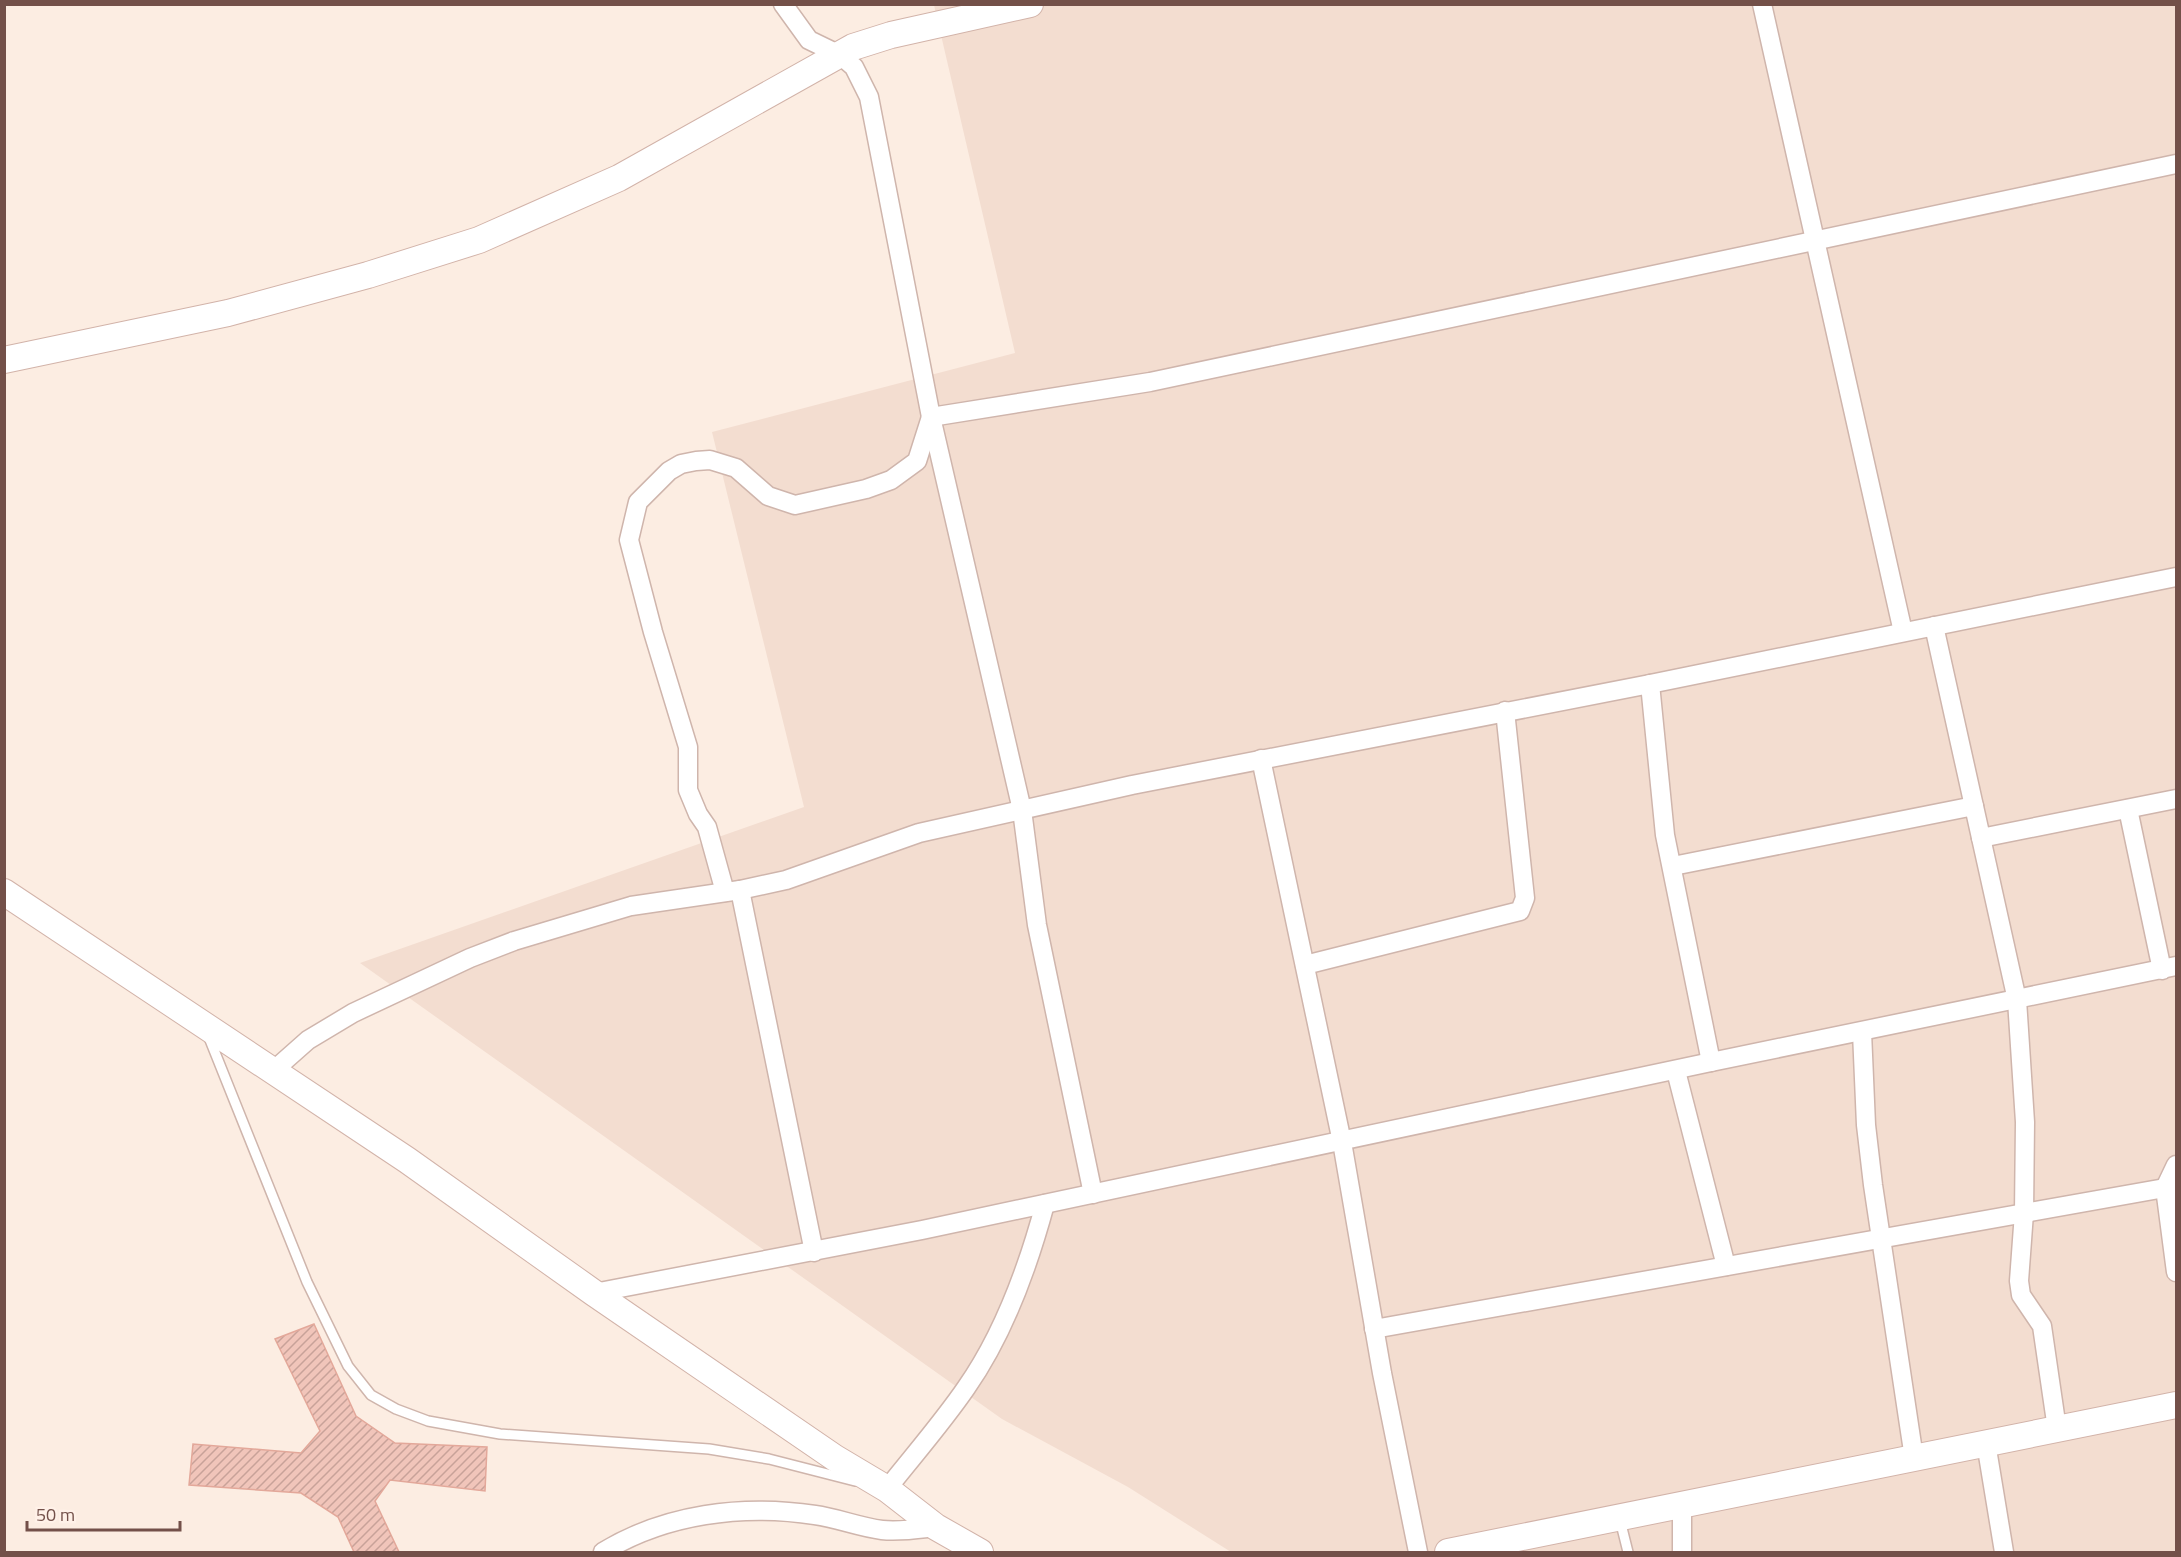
<svg xmlns="http://www.w3.org/2000/svg" width="2181" height="1557" viewBox="0 0 2181 1557" font-family="'Titillium Web',sans-serif">
  <defs>
    <pattern id="building-hatch" width="6" height="6" patternUnits="userSpaceOnUse" patternTransform="scale(1.5)"><rect width="6" height="6" fill="#f1c5ba"/><path d="M-1 1l2-2M0 6l6-6M5 7l2-2" fill="none" stroke="#c8a299"/></pattern>
  </defs>
  <rect width="100%" height="100%" fill="#fcede2"/>
  <!-- residential -->
  <path fill="#f3ddd0" d="M934 5H2176V1552H1231L1128 1487 1002 1419 360 963 804 807 712 432 1015 353Z"/>
  <!-- building -->
  <path fill="url(#building-hatch)" stroke="#e3a89a" stroke-width="1.5" d="M314 1324 356 1416 395 1443 487 1447 485 1491 390 1480 375 1501 399 1552H354L338 1517 301 1493 189 1485 193 1444 301 1453 320 1431 275 1339Z"/>
  <g fill="none" stroke-linecap="round" stroke-linejoin="round">
    <!-- lane casing -->
    <g stroke="#cfb5ac" stroke-width="12">
      <g id="lane">
        <path d="M208 1035 307 1282 348 1366 371 1395 396 1409 428 1421 500 1434 709 1449 769 1459 855 1481"/>
        <path d="M1620 1520 1628 1552"/>
      </g>
    </g>
    <!-- street casing -->
    <g stroke="#cfb5ac" stroke-width="21">
      <g id="street">
        <path d="M783 4 809 40 840 55 854 67 869 97 931 417 1022 810 1037 925 1093 1194"/>
        <path d="M1762 4 1903 632"/>
        <path d="M1934 626 2017 1000 2025 1122 2024 1213 2019 1281 2021 1295 2042 1326 2057 1429"/>
        <path d="M1650 684 1665 835 1711 1062"/>
        <path d="M1261 759 1342 1142 1382 1373 1418 1552"/>
        <path d="M2128 809 2162 970"/>
        <path d="M1981 838 2176 799"/>
        <path d="M1673 866 1974 806"/>
        <path d="M740 890 814 1252"/>
        <path d="M725 892 707 827 698 814 688 790V747L653 632 629 540 638 502 669 471 681 464 696 461 710 460 736 468 768 496 795 505 866 489 891 480 917 461 931 417 1150 382 2176 164"/>
        <path d="M1305 965 1520 911 1525 898 1505 711"/>
        <path d="M1862 1032 1866 1125 1873 1185 1914 1458"/>
        <path d="M273 1071 308 1040 353 1013 470 958 514 941 631 906 740 890 786 880 919 833 1132 785 1650 684 2176 577"/>
        <path d="M1676 1071 1726 1266"/>
        <path d="M2176 1165 2165 1188 2176 1272"/>
        <path d="M594 1293 922 1230 1711 1062 2176 966"/>
        <path d="M1374 1329 2176 1186"/>
        <path d="M1986 1443 2004 1552"/>
        <path d="M887 1489C913 1456 942 1423 966 1388 1004 1334 1028 1267 1045 1204"/>
        <path d="M603 1552C665 1514 742 1504 815 1515 837 1518 859 1527 882 1530 900 1532 918 1529 936 1527"/>
        <path d="M1682 1552V1504"/>
      </g>
    </g>
    <!-- secondary casing -->
    <g stroke="#d2b3a9" stroke-width="28">
      <g id="secondary">
        <path d="M4 360 228 313 368 275 479 240 619 178 853 47 891 35 1030 4"/>
        <path d="M4 892 407 1160 594 1293 835 1458 887 1489 936 1527 980 1552"/>
        <path d="M1448 1552 2176 1405"/>
      </g>
    </g>
    <!-- lane -->
    <use href="#lane" stroke="#fff" stroke-width="9"/>
    <!-- street -->
    <use href="#street" stroke="#fff" stroke-width="18"/>
    <!-- secondary -->
    <use href="#secondary" stroke="#fff" stroke-width="26"/>
  </g>
  <!-- border -->
  <rect width="2181" height="1557" fill="none" stroke="#735049" stroke-width="12"/>
  <!-- scale -->
  <path d="M27 1521v9h153v-9" fill="none" stroke="#735049" stroke-width="3"/>
  <text x="36" y="1521" font-size="18" fill="#735049" stroke="#fff1e8" stroke-width="4.5" paint-order="stroke">50 m</text>
</svg>
